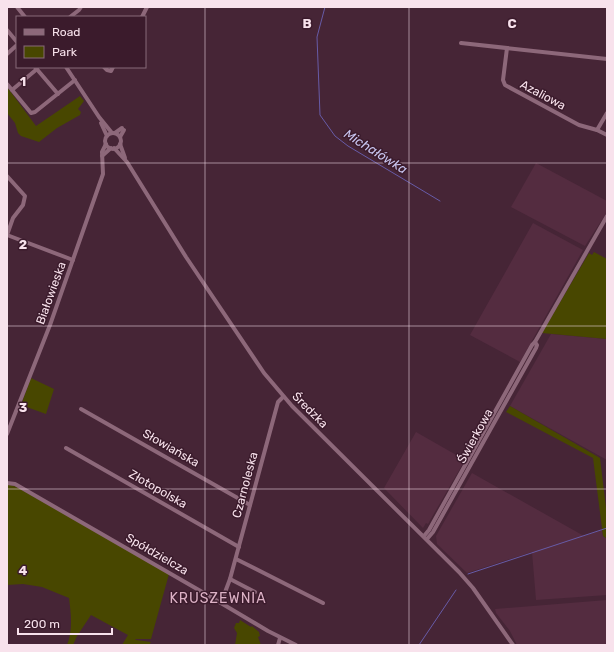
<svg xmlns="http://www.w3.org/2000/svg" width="614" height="652" viewBox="0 0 614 652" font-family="Rubik,sans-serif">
  <rect width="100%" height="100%" fill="#462536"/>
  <!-- built -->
  <g fill="#542c40">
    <path d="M536 163 607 201V212L585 246 511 207Z"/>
    <path d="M533 223 583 250 520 362 470 335Z"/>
    <path d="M551 334 607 339V460L510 406Z"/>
    <path d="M416 432 465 460 428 524 426 523 423 528 384 488Z"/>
    <path d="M472 473 584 536 602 530 603 536 607 539V595L536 600 532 552 467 573 437 544 436 536Z"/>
    <path d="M607 600V645H517L510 631 496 613 495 609Z"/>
  </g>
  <!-- green -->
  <g fill="#484700">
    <path d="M7 87 36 126 80 96 84 101 78 109 81 112 80 115 57 128 39 142 21 136 18 133 15 123 7 113Z"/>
    <path d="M594 252 607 259V339L542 333 589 253 592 255Z"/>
    <path d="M31 378 54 389 46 414 21 405Z"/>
    <path d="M510 406 600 458 607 516V539L603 536 593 458 506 412Z"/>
    <path d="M7 484 17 487 169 574 151 639H135L136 640 151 642 149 645H122L128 635 91 615 77 636 73 645H67C73 630 71 614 69 598L42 587 23 584 7 585Z"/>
    <path d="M240 620 251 627 252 626 259 632 260 636 258 637 261 645H235L237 633 234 628 236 623H239Z"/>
  </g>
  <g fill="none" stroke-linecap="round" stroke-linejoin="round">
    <!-- stream -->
    <g stroke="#675ba7" stroke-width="1">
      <path d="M325 7 317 37 320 115 335 136 348 146 440 201"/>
      <path d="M468 574 607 528"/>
      <path d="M419 645 456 590"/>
    </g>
    <!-- minor -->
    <g stroke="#8d687a" stroke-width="4">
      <path d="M17 7 25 17"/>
      <path d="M70 17 79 10 81 7"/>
      <path d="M142 17 147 7"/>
      <path d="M7 30 17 42"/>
      <path d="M461 43 607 59"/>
      <path d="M507 48 503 80 505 85 579 125 597 130 607 135"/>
      <path d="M7 54 17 45"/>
      <path d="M35 67 58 94"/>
      <path d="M66 67 99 117 112 133"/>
      <path d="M104 67 107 70 111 71 113 67"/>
      <path d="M37 69 12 90 31 113 35 112 75 80"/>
      <path d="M7 84 12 90"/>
      <path d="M101 123 107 136"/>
      <path d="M597 130 607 113"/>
      <path d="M115 133 122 128"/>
      <circle cx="113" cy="141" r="8"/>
      <path d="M120 137 124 130"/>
      <path d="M120 144 125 158"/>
      <path d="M114 148 127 162 186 257 264 373 292 406 459 572 473 588 513 645"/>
      <path d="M102 156 111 148"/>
      <path d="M7 176 25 196 23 205 13 218 7 235"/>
      <path d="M7 235 73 260"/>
      <path d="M81 409 250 505"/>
      <path d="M7 434 50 325 103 174 102 152 106 144"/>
      <path d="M66 448 239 547"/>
      <path d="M7 483 15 484 204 593 268 631 296 645"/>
      <path d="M424 536 429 530 532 345 535 342 607 216"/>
      <path d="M427 539 433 532 536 348 537 345 535 342"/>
      <path d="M236 559 323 603"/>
      <path d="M230 579 255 592"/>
      <path d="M221 603 230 579 278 402 283 397"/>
      <path d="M278 645 280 638"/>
    </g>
  </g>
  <!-- grid -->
  <path fill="none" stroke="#f8e2ec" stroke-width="1" stroke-opacity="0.55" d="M205 7V645M409 7V645M7 163H607M7 326H607M7 489H607"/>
  <g text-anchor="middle" stroke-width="3" stroke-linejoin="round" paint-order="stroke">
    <!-- street labels -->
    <g font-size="12" fill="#f8e2ec" stroke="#3b1b2c">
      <text transform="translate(543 95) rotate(28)" y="4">Azaliowa</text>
      <text transform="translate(51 293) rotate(-70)" y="4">Białowieska</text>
      <text transform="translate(310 410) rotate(45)" y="4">Średzka</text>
      <text transform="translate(475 436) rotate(-61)" y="4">Świerkowa</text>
      <text transform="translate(171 448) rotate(30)" y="4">Słowiańska</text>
      <text transform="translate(245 485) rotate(-75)" y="4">Czarnoleska</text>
      <text transform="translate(158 489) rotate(30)" y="4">Złotopolska</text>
      <text transform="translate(157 554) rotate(30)" y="4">Spółdzielcza</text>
    </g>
    <!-- water labels -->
    <g font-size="13" font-style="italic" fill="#c8c5ef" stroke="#3b1b2c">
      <text transform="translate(376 151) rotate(32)" y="5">Michałówka</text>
    </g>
    <!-- quarter labels -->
    <g font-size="14" letter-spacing="1" fill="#dcb1c5" stroke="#3b1b2c">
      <text x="218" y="603">KRUSZEWNIA</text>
    </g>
  </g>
  <g font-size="13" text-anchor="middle" font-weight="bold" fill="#f8e2ec" stroke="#3b1b2c" stroke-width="3" stroke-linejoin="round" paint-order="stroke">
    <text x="307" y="28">B</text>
    <text x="512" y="28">C</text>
    <text x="23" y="86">1</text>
    <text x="23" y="249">2</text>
    <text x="23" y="412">3</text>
    <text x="23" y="575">4</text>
  </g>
  <!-- border -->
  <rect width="614" height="652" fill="none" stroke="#f8e2ec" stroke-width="16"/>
  <!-- legend -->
  <rect x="16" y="16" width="130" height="52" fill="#3b1b2c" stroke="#876b79"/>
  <rect x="24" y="29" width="20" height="6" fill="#8d687a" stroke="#876b79"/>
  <text x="52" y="36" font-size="12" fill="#f8e2ec">Road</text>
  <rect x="24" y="46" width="20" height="12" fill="#484700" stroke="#876b79"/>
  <text x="52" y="56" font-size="12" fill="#f8e2ec">Park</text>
  <!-- scale -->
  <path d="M18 628v6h94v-6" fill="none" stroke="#f8e2ec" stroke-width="2"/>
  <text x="24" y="628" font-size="12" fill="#f8e2ec" stroke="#3b1b2c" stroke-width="3" paint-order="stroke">200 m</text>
</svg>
